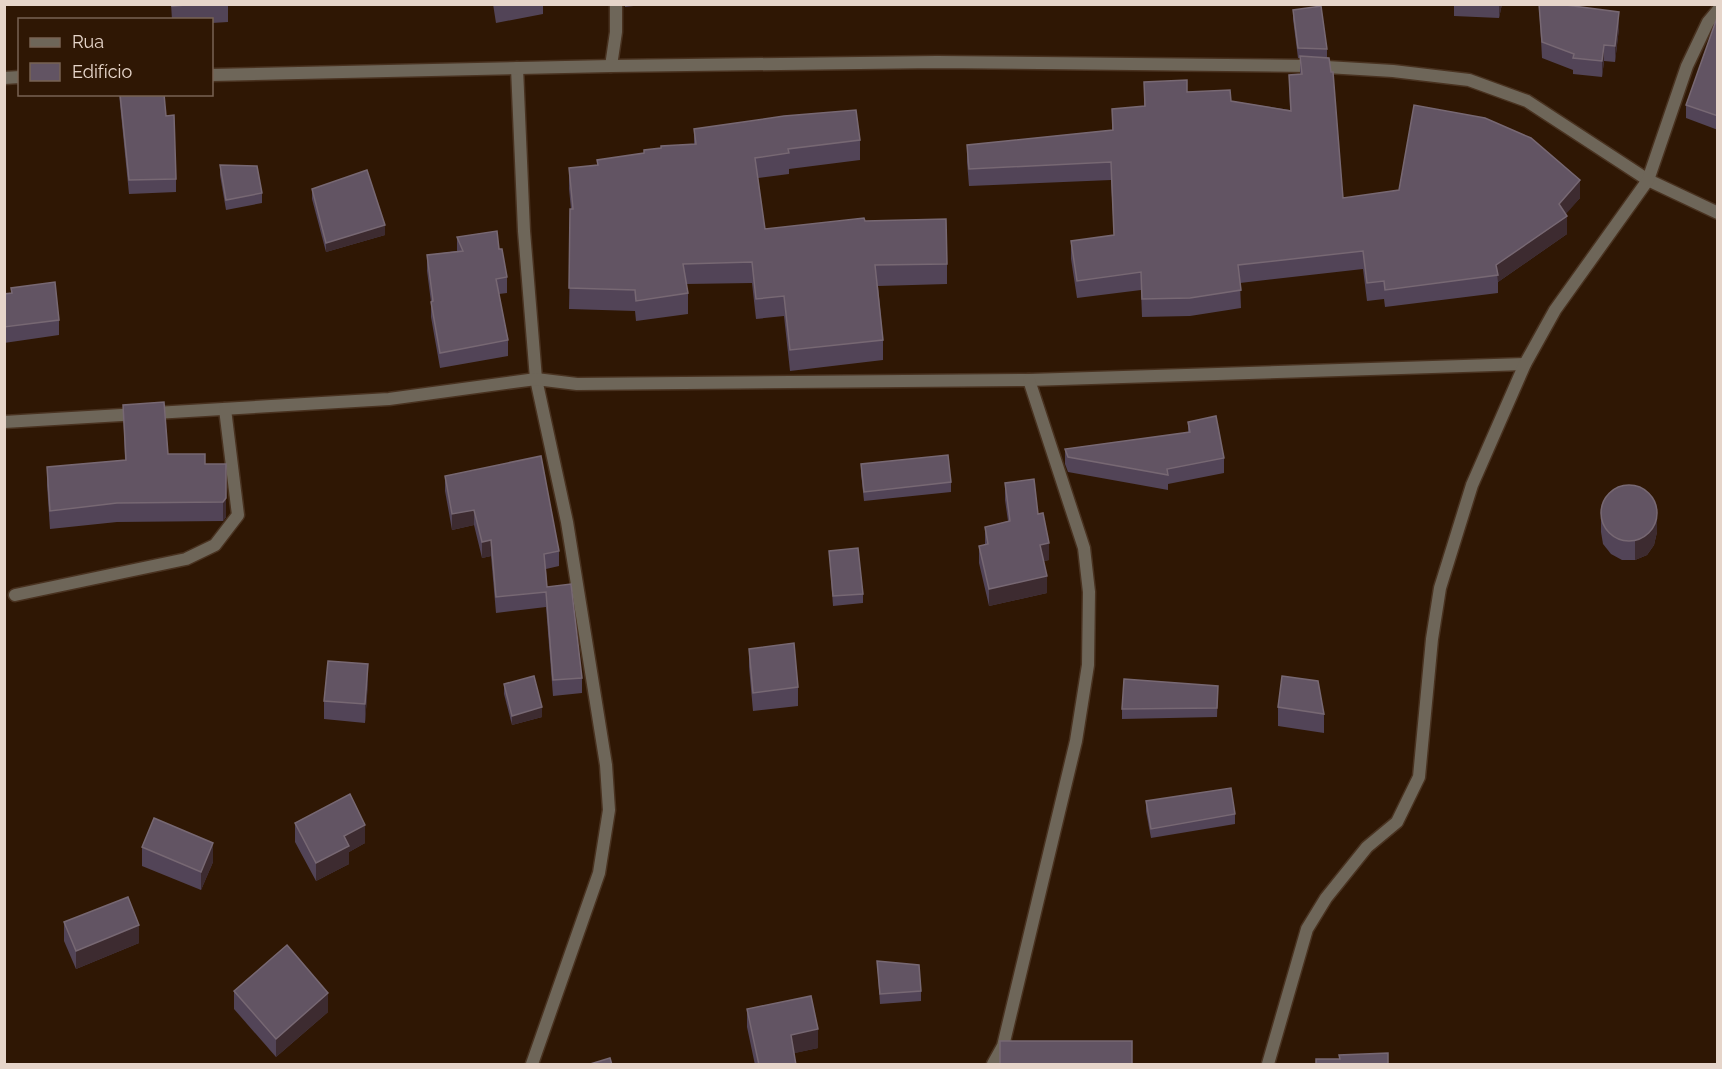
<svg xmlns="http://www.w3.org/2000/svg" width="1722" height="1069" viewBox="0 0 1722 1069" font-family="Raleway,sans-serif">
  <rect width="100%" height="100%" fill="#2f1704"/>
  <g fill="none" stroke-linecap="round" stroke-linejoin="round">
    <!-- minor casing -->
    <g stroke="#493220" stroke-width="15">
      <g id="minor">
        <path d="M611 66 616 32V4"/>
        <path d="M517 68 524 231 536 379 567 522 606 765 609 810 599 873 532 1064"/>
        <path d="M212 75 611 66 937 62 1310 66 1393 71 1469 80 1527 101 1648 180 1718 213"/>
        <path d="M4 78 20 77"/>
        <path d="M4 422 389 399 536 379 577 384 1029 380 1525 364"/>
        <path d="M15 595 186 559 215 545 238 515 225 409"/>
        <path d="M993 1064 1003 1046 1076 741 1088 665 1089 592 1084 548 1029 380"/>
        <path d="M1268 1064 1307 929 1326 898 1367 847 1397 822 1419 777 1432 639 1440 588 1472 485 1525 364 1555 310 1648 180 1687 66 1708 22 1718 10"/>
      </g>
    </g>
    <!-- minor -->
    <use href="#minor" stroke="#6e6659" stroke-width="12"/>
  </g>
  <!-- wall -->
  <g fill="#524457">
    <path d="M171 4H228V22L212 23V20H172Z"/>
    <path d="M493 4H543V14L496 23Z"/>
    <path d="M625 4H651L625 7Z"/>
    <path d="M1454 4H1502L1499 18 1454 16Z"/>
    <path d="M1539 4 1619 28 1615 62 1604 61 1602 77 1573 74V70L1542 58Z"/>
    <path d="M1293 10 1327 49V58L1343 198H1580L1565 214 1567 234 1498 282V293L1385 307 1384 299 1367 301 1363 269 1240 283 1241 308 1190 316 1142 317 1141 290 1077 298 1071 259V241L1114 235 1111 180 969 186 967 162V145L1112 130V109L1144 106V82L1231 101 1290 110 1289 75 1300 74V58H1298L1293 19Z"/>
    <path d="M1718 15V130L1686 118V105Z"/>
    <path d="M119 94H164L166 116 176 179V192L129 194Z"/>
    <path d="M694 129 860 140V160L789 169V174L758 178 765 229 865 221 947 264V284L878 286 883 340V360L790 371 784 316 756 319 752 283 686 284 688 293V314L636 321 635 311 569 309 571 209 569 189V168L597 166V160L644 153 694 144Z"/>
    <path d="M220 165 262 193V203L226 210 220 175Z"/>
    <path d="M312 189 385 235 326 252 312 199Z"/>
    <path d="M457 237 499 249 507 277V293L499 294 508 340V356L440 368 431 317V302L427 271V255L457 251Z"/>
    <path d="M11 288 59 320V335L4 343V294L11 293Z"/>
    <path d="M123 405 168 454 205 464H226V517L223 521 117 522 50 529 47 485V467L125 460Z"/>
    <path d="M1188 422 1224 458V473L1168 484V490L1068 472 1065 464V449L1188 433Z"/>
    <path d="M861 464 951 482V492L864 501 861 473Z"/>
    <path d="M445 476 559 551V566L546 569 547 587 582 678V693L553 696 546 607 496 613 491 556 482 558 474 525 452 530 445 491Z"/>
    <path d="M1005 483 1038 514 1049 560 1044 561 1047 593 989 606 979 563V546L985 545V527L1008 521 1005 500Z"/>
    <path d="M1601 513 1657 532 1654 545 1647 555 1635 560H1622L1611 554 1603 544 1601 532Z"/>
    <path d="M829 551 863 594V603L833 606Z"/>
    <path d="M749 649 798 687V706L753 711 749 667Z"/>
    <path d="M368 682 365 723 324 719V701Z"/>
    <path d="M504 684 542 717 512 725 504 694Z"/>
    <path d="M1218 686 1217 717 1122 719V709Z"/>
    <path d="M1278 707 1324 714V733L1278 726Z"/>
    <path d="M1146 801 1235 814V824L1151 838 1146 811Z"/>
    <path d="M295 823 365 843 349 852V864L316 881 295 842Z"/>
    <path d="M142 847 213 862 201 890 142 866Z"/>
    <path d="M64 922 139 943 76 969 64 941Z"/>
    <path d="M877 961 921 991V1001L880 1004Z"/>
    <path d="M234 991 328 1012 276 1057 234 1009Z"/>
    <path d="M747 1009 818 1048 794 1053 796 1065H755L747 1027Z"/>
  </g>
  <!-- shaded-wall -->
  <g fill="#3d2b30">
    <path d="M1499 4H1502L1499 18Z"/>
    <path d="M1619 12V28L1615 62V46Z"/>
    <path d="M1604 45V61L1602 77V61Z"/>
    <path d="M1580 180V198L1559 222 1567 216V234L1498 282 1496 265 1559 204Z"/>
    <path d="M385 225V235L326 252V243Z"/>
    <path d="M226 498V517L223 521V502Z"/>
    <path d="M474 510V525L452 530V514Z"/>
    <path d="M1657 514V532L1654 545 1647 555 1635 560V541Z"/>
    <path d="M491 540V556L482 558V542Z"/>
    <path d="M1049 543V560L1040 562V545Z"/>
    <path d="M1047 576V593L989 606V589Z"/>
    <path d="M368 664V682L365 723V704Z"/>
    <path d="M542 707V717L512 725V716Z"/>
    <path d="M365 825V843L349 852V864L316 881V863L344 836Z"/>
    <path d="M213 843V862L201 890V872Z"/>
    <path d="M139 925V943L76 969V951Z"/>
    <path d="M328 993V1012L276 1057V1039Z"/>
    <path d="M818 1029V1048L791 1054V1035Z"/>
  </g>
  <!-- building -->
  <g fill="#625463" stroke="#776873" stroke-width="1.5">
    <path d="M172 4H202L172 6Z"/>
    <path d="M1539 4H1558L1619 12 1615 46 1604 45 1602 61 1573 58 1574 54 1542 42Z"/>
    <path d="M1321 6 1327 49 1298 48 1293 10Z"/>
    <path d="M1718 15V116L1686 105Z"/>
    <path d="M1300 56 1329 58 1331 72H1333L1343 198 1399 190 1414 105 1485 118 1531 138 1580 180 1559 204 1567 216 1496 265 1498 275 1385 290 1384 281 1367 283 1363 251 1238 265 1241 290 1190 298 1142 299 1141 272 1077 281 1071 241 1114 235 1111 162 969 169 967 145 1113 130 1112 109 1145 106 1144 82 1187 80V92L1230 90 1231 101 1291 111 1289 75 1302 74Z"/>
    <path d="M120 94H164L166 116 174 115 176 179 129 180Z"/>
    <path d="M856 110 860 140 788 149 789 153 755 158 765 229 864 218 865 221 946 219 947 264 875 265 883 340 790 350 784 296 756 299 752 262 683 264 688 293 636 301 635 290 569 288 570 209H573L569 168 598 165 597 160 644 153V150L661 148V146L696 144 694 129 784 116Z"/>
    <path d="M220 165 257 166 262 193 226 200Z"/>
    <path d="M367 170 385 225 326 243 312 189Z"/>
    <path d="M497 231 499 249H502L507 277 496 279 508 340 440 353 431 302 433 301 427 255 463 251 457 237Z"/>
    <path d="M55 282 59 320 4 327V294L12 293 11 288Z"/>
    <path d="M164 402 168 454H205V464H226V498L223 502 117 503 50 511 47 467 126 460 123 405Z"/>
    <path d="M1216 416 1224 458 1167 469 1168 475 1068 457 1065 449 1190 432 1188 422Z"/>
    <path d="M948 455 951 482 864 492 861 464Z"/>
    <path d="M541 456 559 551 544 554 547 587 571 584 582 678 553 680 546 592 496 597 491 540 482 542 474 510 452 514 445 476Z"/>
    <path d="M1034 479 1038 514 1043 513 1049 543 1040 545 1047 576 989 589 979 546 988 544 985 527 1010 521 1005 483Z"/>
    <circle cx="1629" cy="513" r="28"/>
    <path d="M858 548 863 594 833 596 829 551Z"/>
    <path d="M794 643 798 687 753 693 749 649Z"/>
    <path d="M328 661 368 664 365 704 324 701Z"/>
    <path d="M534 676 542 707 512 716 504 684Z"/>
    <path d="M1282 676 1318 681 1324 714 1278 707Z"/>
    <path d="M1124 679 1218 686 1217 708 1122 709Z"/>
    <path d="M1231 788 1235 814 1151 829 1146 801Z"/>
    <path d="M350 794 365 825 344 836 349 846 316 863 295 823Z"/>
    <path d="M154 818 213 843 201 872 142 847Z"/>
    <path d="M128 897 139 925 76 951 64 922Z"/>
    <path d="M287 945 328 993 276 1039 234 991Z"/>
    <path d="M877 961 919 965 921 991 880 994Z"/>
    <path d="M811 996 818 1029 791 1035 796 1065H759L747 1009Z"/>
    <rect x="1000" y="1041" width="132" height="24"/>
    <path d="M1388 1053V1065H1316V1059H1340L1339 1055Z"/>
    <path d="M610 1058 612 1065H587Z"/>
  </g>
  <!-- border -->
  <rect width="1722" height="1069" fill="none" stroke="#e6d5ca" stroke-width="12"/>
  <!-- legend -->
  <rect x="18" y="18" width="195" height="78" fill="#2f1704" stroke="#786353" stroke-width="1.5"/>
  <rect x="30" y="38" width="30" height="9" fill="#6e6659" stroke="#786353" stroke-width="1.5"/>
  <text x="72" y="48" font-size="18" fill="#e6d5ca">Rua</text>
  <rect x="30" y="63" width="30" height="18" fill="#625463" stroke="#786353" stroke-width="1.5"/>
  <text x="72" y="78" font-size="18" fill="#e6d5ca">Edifício</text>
</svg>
